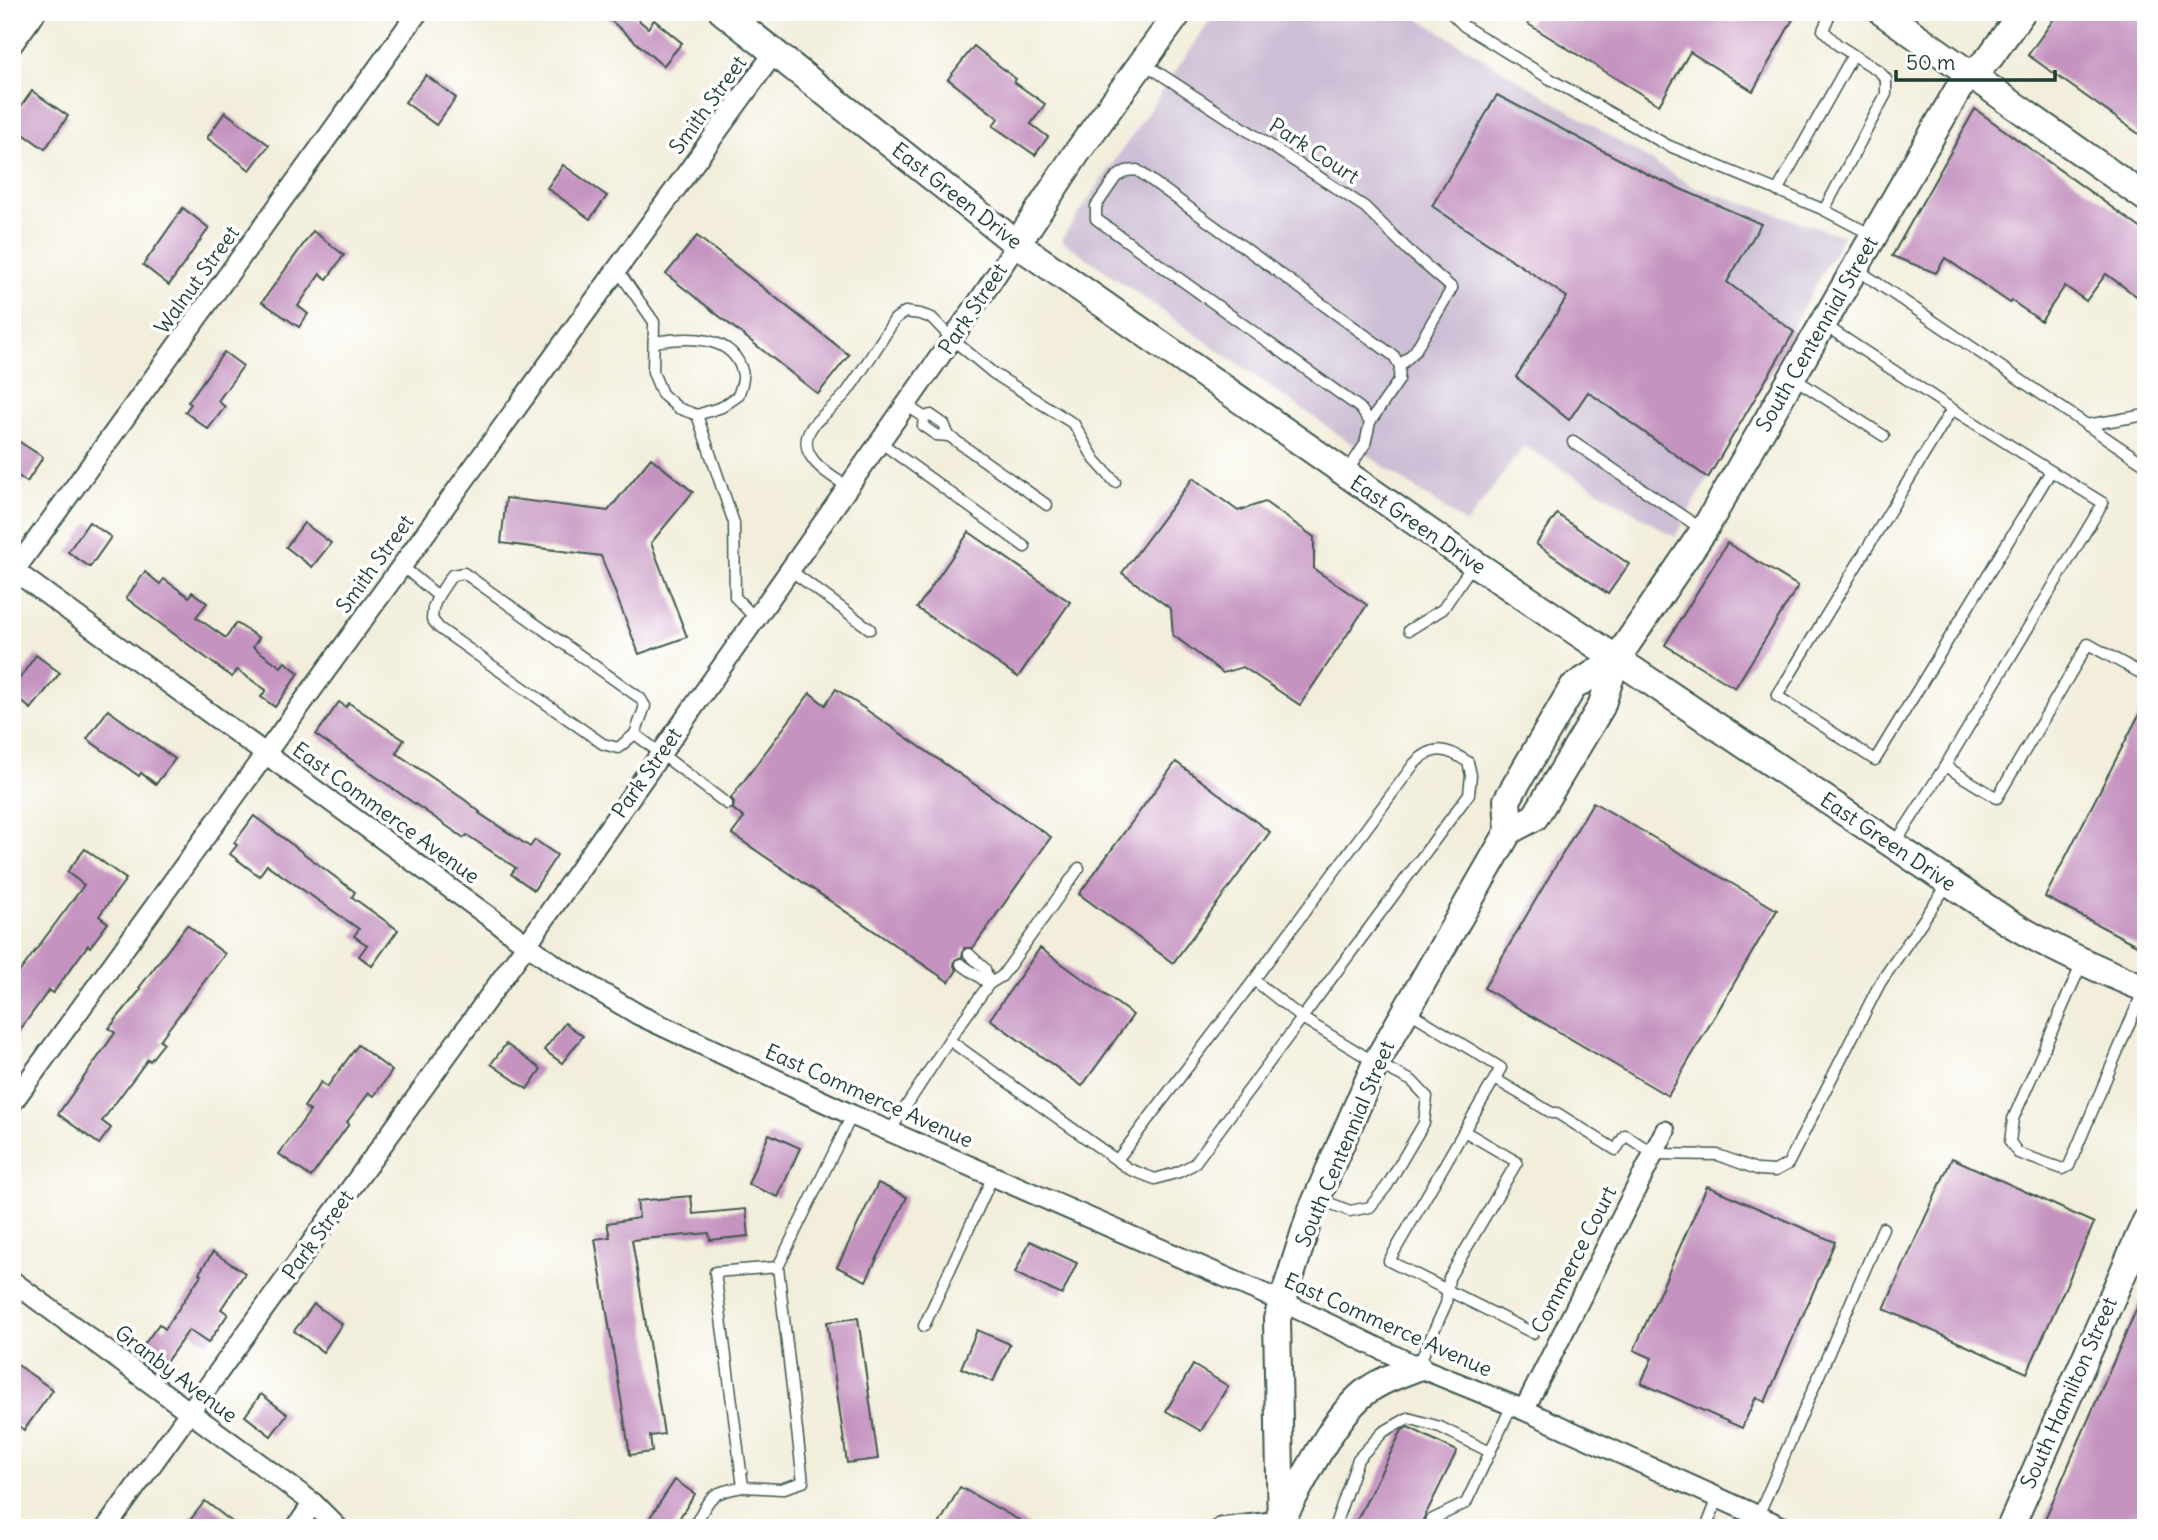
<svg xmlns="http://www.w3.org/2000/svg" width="2158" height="1540" viewBox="0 0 2158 1540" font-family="Delius,sans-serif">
  <rect width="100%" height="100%" fill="#fff"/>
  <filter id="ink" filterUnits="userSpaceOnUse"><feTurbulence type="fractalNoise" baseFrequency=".0143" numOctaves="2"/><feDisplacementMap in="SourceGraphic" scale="14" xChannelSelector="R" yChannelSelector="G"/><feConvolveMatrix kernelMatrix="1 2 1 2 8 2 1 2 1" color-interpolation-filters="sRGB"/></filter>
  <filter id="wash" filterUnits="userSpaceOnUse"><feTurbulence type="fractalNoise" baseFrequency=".00686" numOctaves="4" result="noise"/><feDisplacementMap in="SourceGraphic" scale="28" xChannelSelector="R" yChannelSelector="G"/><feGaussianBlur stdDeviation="1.57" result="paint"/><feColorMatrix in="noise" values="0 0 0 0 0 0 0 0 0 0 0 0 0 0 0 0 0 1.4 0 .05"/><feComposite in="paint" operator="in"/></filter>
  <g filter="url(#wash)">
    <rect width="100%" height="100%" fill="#f2eedb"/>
    <!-- industrial -->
    <path fill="#ccbed4" d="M1216 12H1324L1334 19 1338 12H1408L1692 186 1843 236 1675 537 1524 446 1466 524 1061 240Z"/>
    <g id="blocks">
      <!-- building -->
      <g fill="#c593c0">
        <path d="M601 12H629L648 28 654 20 682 43 663 66Z"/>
        <path d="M1535 12H1797L1753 91 1690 52 1659 105 1528 24Z"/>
        <path d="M2059 12H2146V139L2028 55Z"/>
        <path d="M974 46 1016 79 1014 82 1045 104 1031 124 1048 137 1035 155 993 126 998 118 948 79Z"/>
        <path d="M426 75 456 98 436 125 405 102Z"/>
        <path d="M32 91 68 116 45 149 12 126V119Z"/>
        <path d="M1497 95 1651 176 1761 224 1727 282 1794 332 1708 478 1588 392 1569 420 1516 377 1567 297 1432 206Z"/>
        <path d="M1975 109 2146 232V303L2106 274 2086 301 2065 286 2041 321 2012 301 2010 303 1945 258 1936 273 1892 256Z"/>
        <path d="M225 112 269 145 250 170 207 138Z"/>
        <path d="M563 165 607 196 590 219 547 188Z"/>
        <path d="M183 208 209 228 169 285 143 265Z"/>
        <path d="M313 231 344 255 327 279 320 274 298 306 308 314 299 327 262 302Z"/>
        <path d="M697 236 849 355 818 394 666 274Z"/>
        <path d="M224 352 243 366 218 401 225 407 208 429 185 412 191 404 188 402Z"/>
        <path d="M12 437 43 457 27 482 12 472Z"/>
        <path d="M651 458 693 492 651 543 687 637 639 654 601 556 501 543 506 498 608 511Z"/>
        <path d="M1193 478 1238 511 1265 502 1314 537V569L1367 605 1300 705 1243 667 1223 673 1173 635 1171 609 1122 573Z"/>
        <path d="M1557 514 1629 564 1608 594 1536 544Z"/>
        <path d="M89 522 111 537 90 567 68 552Z"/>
        <path d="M304 523 331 543 312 567 286 547Z"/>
        <path d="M969 532 1070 602 1018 677 917 608Z"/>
        <path d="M1727 543 1798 586 1735 688 1665 645Z"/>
        <path d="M145 572 160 584 164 579 189 597 192 592 207 603 196 617 226 638 236 623 259 638 253 647 281 667 285 662 299 673 275 707 261 697 266 690 237 670 232 677 126 598Z"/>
        <path d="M36 655 60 673 31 709 12 694V689Z"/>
        <path d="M836 689 1051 837 973 948H964L962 957 955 960 954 966 957 970 949 982 732 834 744 818 733 809 734 802 731 798 810 693 825 705Z"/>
        <path d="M2146 701V950L2045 897Z"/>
        <path d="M339 702 346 707 349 703 404 740 396 753 465 800 480 812 479 813 530 847 535 840 557 855 534 890 511 874 516 868 467 835 464 838 316 735Z"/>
        <path d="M108 710 175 759 156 784 141 773 139 776 87 739Z"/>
        <path d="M1176 762 1270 832 1173 963 1079 894Z"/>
        <path d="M1593 802 1777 910 1668 1096 1484 988Z"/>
        <path d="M254 816 355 892 352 897 398 930 372 966 359 956 367 945 354 936 359 929 267 865 259 876 230 854 237 845 234 843Z"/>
        <path d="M85 849 126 879 99 916 108 923 90 947 88 945 53 993 49 990 12 1041V982L84 885 67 872Z"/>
        <path d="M187 925 225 954 160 1040 164 1043 150 1061 148 1059 102 1121 111 1128 99 1144 58 1114 115 1033 109 1028 141 989 139 988Z"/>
        <path d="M1040 948 1133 1015 1082 1086 990 1019Z"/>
        <path d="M565 1023 583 1036 562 1063 544 1050Z"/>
        <path d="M506 1044 541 1069 527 1089 491 1064Z"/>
        <path d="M358 1045 392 1071 374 1096 369 1093 347 1122 349 1124 311 1177 279 1154 310 1111 304 1107 321 1082 327 1087Z"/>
        <path d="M769 1134 800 1148 778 1197 748 1184Z"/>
        <path d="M1952 1158 2094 1223 2027 1373 1884 1309Z"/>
        <path d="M878 1183 907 1197 866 1281 837 1267Z"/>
        <path d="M1707 1186 1835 1242 1765 1402 1756 1397 1742 1428 1641 1383 1652 1358 1634 1350Z"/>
        <path d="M691 1196 693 1214 746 1209 749 1236 710 1240 709 1233 632 1240 664 1434 650 1436 652 1452 630 1455 595 1239 610 1237 607 1223 639 1218 637 1201Z"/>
        <path d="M1030 1241 1077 1263 1062 1295 1015 1273Z"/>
        <path d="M213 1252 245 1273 221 1309 228 1314 208 1343 189 1330 166 1362 143 1346 159 1324 165 1329 201 1275 199 1273Z"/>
        <path d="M2146 1287V1528H2041Z"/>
        <path d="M314 1304 342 1324 323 1352 294 1331Z"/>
        <path d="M858 1318 878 1459 847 1463 827 1322Z"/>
        <path d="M977 1330 1010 1344 993 1382 961 1368Z"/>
        <path d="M12 1361 53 1390 24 1430 12 1421Z"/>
        <path d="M1193 1365 1228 1386 1201 1431 1166 1411Z"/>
        <path d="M261 1394 287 1414 271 1436 245 1416Z"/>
        <path d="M1408 1427 1457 1451 1419 1528H1353L1402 1430Z"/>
        <path d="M675 1480 695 1494 673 1528H643Z"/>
        <path d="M960 1487 1033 1528H937Z"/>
        <path d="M205 1501 240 1528H184Z"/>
      </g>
    </g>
  </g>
  <g filter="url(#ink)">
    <use href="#blocks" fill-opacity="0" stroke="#3f584d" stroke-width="2"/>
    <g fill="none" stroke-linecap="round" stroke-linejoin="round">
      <!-- lane casing -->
      <g stroke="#3f584d" stroke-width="13">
        <g id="lane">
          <path d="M1450 12 1464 26 1550 79 1667 145 1822 209 1872 235"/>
          <path d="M1145 64 1365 207 1408 250 1452 288 1415 351 1400 366"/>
          <path d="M1777 191 1853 55"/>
          <path d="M1824 210 1886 94V79L1879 71 1838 45 1823 30 1831 12"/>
          <path d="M1855 268 2146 465"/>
          <path d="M617 269 654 322 653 372 662 394 678 408 697 415 734 523 735 597 756 619"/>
          <path d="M1823 324 1952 409 1777 696 1875 760 2051 471 2103 503 1945 766 1997 798 2088 644 2146 676"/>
          <path d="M654 342C686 337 735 333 743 375 744 381 740 390 738 396L722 407 697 415"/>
          <path d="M1792 377 1884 436"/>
          <path d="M906 405 924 417 931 415 944 424 949 436 936 435 923 426 924 417"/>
          <path d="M1952 409 2051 471"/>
          <path d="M2086 425 2146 415"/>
          <path d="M949 436 1047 505"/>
          <path d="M880 442 1025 547"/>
          <path d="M1573 442 1703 530"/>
          <path d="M1347 472 1365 444 1370 422 1399 380 1400 366 1394 356 1137 170 1126 171 1116 177 1096 206V219L1360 408 1370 422"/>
          <path d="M849 487C826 474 789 451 816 422 826 412 838 403 847 392 864 368 880 343 895 319L905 312 920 314 932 318 952 339 993 373 1074 424 1095 460 1115 482"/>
          <path d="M402 566 438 596 433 608 432 619 439 628 603 744 618 748 635 734 727 804"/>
          <path d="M790 570 870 629"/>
          <path d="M438 596 452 575 464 573 640 698 645 706 635 734"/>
          <path d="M1409 630 1443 609 1473 564"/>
          <path d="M1894 845 1945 766"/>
          <path d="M969 954 985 969 989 984"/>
          <path d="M2082 963 2013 1119 2010 1142 2018 1153 2063 1169 2069 1166 2144 989"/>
          <path d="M961 964 989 984"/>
          <path d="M1408 1011 1501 1068 1464 1131 1517 1162 1449 1278 1446 1304 1418 1366"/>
          <path d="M949 1040 989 984 1002 976 1079 868"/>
          <path d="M1495 1079 1552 1113H1557L1616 1150 1625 1135 1654 1154 1718 1155 1759 1170 1775 1171 1788 1164 1880 983 1948 884"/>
          <path d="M890 1131 949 1040 1129 1169 1155 1179 1179 1172 1194 1164 1302 1018 1376 1063 1412 1081 1427 1097 1424 1123 1387 1186 1370 1207 1350 1211 1319 1199"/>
          <path d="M1464 1131 1389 1261 1533 1333"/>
          <path d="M1117 1160 1254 980 1414 764C1433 744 1447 748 1468 762L1471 775 1469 794 1302 1018 1254 980"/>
          <path d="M778 1267 715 1272 743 1487 781 1489 803 1482 778 1267 852 1115"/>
          <path d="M924 1326 993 1176"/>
          <path d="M1758 1516 1883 1228"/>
          <path d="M693 1528C711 1498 706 1493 743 1487"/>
          <path d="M1334 1528 1358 1459 1383 1432 1408 1418 1440 1427 1490 1452"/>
          <path d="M1427 1528 1431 1520 1466 1503 1512 1405"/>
          <path d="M1706 1528 1718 1498"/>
        </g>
      </g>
      <!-- street casing -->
      <g stroke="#3f584d" stroke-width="23">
        <g id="street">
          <path d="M12 45 36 12"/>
          <path d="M12 569 558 967 639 1015 852 1115 1283 1302 1418 1367 1524 1410 1785 1528"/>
          <path d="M12 574 418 12"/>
          <path d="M12 1103 774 53"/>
          <path d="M12 1281 313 1503 338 1528"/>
          <path d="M1524 1410 1665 1131"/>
          <path d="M106 1528 527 944 976 305 1017 244"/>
          <path d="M296 1528 313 1503"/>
          <path d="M1221 1528 1280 1521"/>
        </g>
      </g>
      <!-- secondary casing -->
      <g stroke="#3f584d" stroke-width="30">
        <g id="secondary">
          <path d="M723 12 1017 244 1474 563 2005 920C2050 948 2097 969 2146 989"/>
          <path d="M1882 12 2146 198"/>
          <path d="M1017 244 1076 154 1179 12"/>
          <path d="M1509 831 1535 817 1601 707 1616 660 1704 530 1959 88 1990 57 2022 12"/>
          <path d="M1281 1520C1303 1482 1332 1419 1364 1393 1379 1381 1400 1374 1418 1367"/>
          <path d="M1281 1528 1277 1319 1311 1212 1376 1063 1509 831 1507 800 1573 687 1616 660"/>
          <path d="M2010 1528 2146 1221"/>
        </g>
      </g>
      <!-- lane -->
      <use href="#lane" stroke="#fff" stroke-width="10"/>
      <!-- street -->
      <use href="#street" stroke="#fff" stroke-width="19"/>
      <!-- secondary -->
      <use href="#secondary" stroke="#fff" stroke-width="26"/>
    </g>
  </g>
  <g text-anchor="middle" stroke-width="7" stroke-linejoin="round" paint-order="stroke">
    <!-- street labels -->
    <g font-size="21" fill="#1f3d34" stroke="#fff">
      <text transform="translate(708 105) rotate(-54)" y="7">Smith Street</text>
      <text transform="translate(1314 151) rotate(33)" y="7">Park Court</text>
      <text transform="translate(957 196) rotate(38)" y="7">East Green Drive</text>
      <text transform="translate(197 280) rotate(-54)" y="7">Walnut Street</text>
      <text transform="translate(973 309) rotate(-56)" y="7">Park Street</text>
      <text transform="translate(1817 334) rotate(-60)" y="7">South Centennial Street</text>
      <text transform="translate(1418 525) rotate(34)" y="7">East Green Drive</text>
      <text transform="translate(375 564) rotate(-54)" y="7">Smith Street</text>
      <text transform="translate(647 773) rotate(-55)" y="7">Park Street</text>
      <text transform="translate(386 813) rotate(36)" y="7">East Commerce Avenue</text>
      <text transform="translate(1888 842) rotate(34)" y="7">East Green Drive</text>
      <text transform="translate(869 1096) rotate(24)" y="7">East Commerce Avenue</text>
      <text transform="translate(1345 1144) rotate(-67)" y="7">South Centennial Street</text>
      <text transform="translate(318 1235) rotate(-54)" y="7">Park Street</text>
      <text transform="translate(1574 1260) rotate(-63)" y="7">Commerce Court</text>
      <text transform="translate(1388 1325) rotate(24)" y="7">East Commerce Avenue</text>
      <text transform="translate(176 1374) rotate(37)" y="7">Granby Avenue</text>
      <text transform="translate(2069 1393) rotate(-66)" y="7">South Hamilton Street</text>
    </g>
  </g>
  <!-- margin -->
  <rect width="2158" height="1540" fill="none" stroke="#fff" stroke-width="42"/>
  <!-- scale -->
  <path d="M1896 70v10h159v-10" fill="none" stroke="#1f3d34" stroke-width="3.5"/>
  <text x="1906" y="70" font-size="21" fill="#1f3d34" stroke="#ffffff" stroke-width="5" paint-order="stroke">50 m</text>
</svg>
